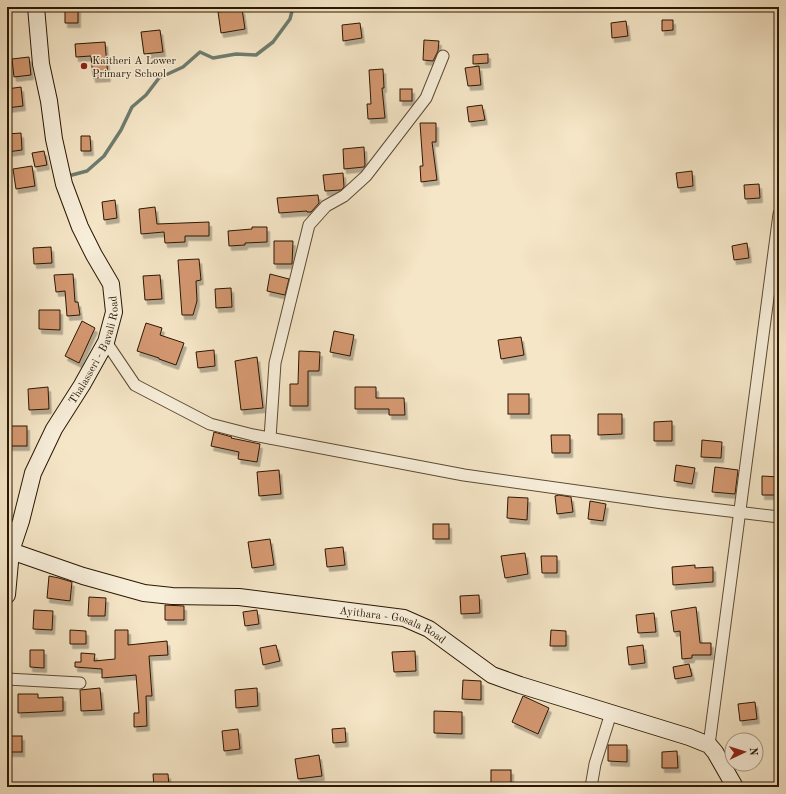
<svg xmlns="http://www.w3.org/2000/svg" width="786" height="794" viewBox="0 0 786 794" font-family="'Old Standard TT',serif">
  <defs>
    <filter id="shadow"><feDropShadow dx="2.5" dy="4.5" stdDeviation="0" flood-color="#0004"/></filter>
  </defs>
  <rect width="100%" height="100%" fill="#f5e6c7"/>
  <filter id="stains"><feTurbulence type="fractalNoise" baseFrequency=".005" numOctaves="4"/><feColorMatrix values="0 0 0 0 .2 0 0 0 0 .09 0 0 0 0 .02 0 0 0 .5 -.17"/></filter>
  <radialGradient id="worn" r=".72"><stop offset=".6" stop-color="#630" stop-opacity="0"/><stop offset="1" stop-color="#630" stop-opacity=".3"/></radialGradient>
  <g fill="none" stroke-linecap="round" stroke-linejoin="round">
    <!-- stream -->
    <path stroke="#6e7c6f" stroke-width="3.5" d="M72 175 87 171 104 156 121 130 132 107 146 95 159 78 183 67 200 52 213 58 236 54 256 55 273 42 290 19 293 7"/>
  </g>
  <!-- building -->
  <g fill="#d49871" stroke="#2a1702" filter="url(#shadow)">
    <path d="M78 8V23H65V9Z"/>
    <path d="M242 9 245 29 221 33 218 12Z"/>
    <path d="M662 20H673V30L662 31Z"/>
    <path d="M626 21 628 36 612 38 611 23Z"/>
    <path d="M360 23 362 38 343 41 342 25Z"/>
    <path d="M160 30 163 52 144 54 141 32Z"/>
    <path d="M424 40 439 41 438 51 433 61 423 60Z"/>
    <path d="M105 42 108 77 93 78 91 56 76 57 75 44Z"/>
    <path d="M488 54V63L473 64V55Z"/>
    <path d="M29 57 31 75 14 77 12 59Z"/>
    <path d="M479 66 481 85 468 86 465 68Z"/>
    <path d="M383 69 384 88H382L385 118 368 119 367 104H371L369 70Z"/>
    <path d="M21 87 23 106 7 108V89Z"/>
    <rect x="400" y="89" width="12" height="12"/>
    <path d="M482 105 485 120 469 122 467 107Z"/>
    <path d="M420 123H436V142H432L437 180 421 182 420 166H423Z"/>
    <path d="M21 133 22 150 7 152V134Z"/>
    <path d="M81 136H90L91 151H81Z"/>
    <path d="M364 147 365 165 364 167 344 169 343 149Z"/>
    <path d="M44 151 47 165 35 167 32 153Z"/>
    <path d="M32 166 35 186 16 189 13 169Z"/>
    <path d="M692 171 693 186 678 188 676 173Z"/>
    <path d="M343 173 344 187 341 190 325 191 323 175Z"/>
    <path d="M759 184 760 198 745 199 744 185Z"/>
    <path d="M318 195 319 203 311 212H307V211L279 213 277 198Z"/>
    <path d="M115 200 117 218 104 220 102 202Z"/>
    <path d="M155 207 157 224 209 222V236H185V242L165 243 164 232 141 234 139 209Z"/>
    <path d="M252 227H267V242L245 243V245L229 246 228 231 252 229Z"/>
    <path d="M274 241H293L292 264H274Z"/>
    <path d="M747 243 749 258 734 260 732 246Z"/>
    <path d="M51 247 52 263 34 264 33 248Z"/>
    <path d="M199 259 201 280 196 281 197 301 193 315H182L178 260Z"/>
    <path d="M73 274 75 302H78L80 315 67 316 65 291 56 292 54 275Z"/>
    <path d="M270 274 289 279 285 295 267 291Z"/>
    <path d="M160 275 162 299 145 300 143 276Z"/>
    <path d="M231 288 232 307 216 308 215 289Z"/>
    <path d="M39 310H60V330L39 329Z"/>
    <path d="M82 321 95 328 79 363 65 356Z"/>
    <path d="M146 323 162 328 160 335 184 343 176 365 159 359V358L137 351Z"/>
    <path d="M334 331 354 335 350 356 330 352Z"/>
    <path d="M521 337 524 355 501 359 498 340Z"/>
    <path d="M214 350 215 366 198 368 196 352Z"/>
    <path d="M299 351 320 352 319 371H308V406H290V384H298Z"/>
    <path d="M257 357 263 408 241 410 235 361Z"/>
    <path d="M48 387 49 409 29 410 28 389Z"/>
    <path d="M355 387H376V398H404L405 415H389V409H355Z"/>
    <rect x="508" y="394" width="21" height="20"/>
    <path d="M598 414H622V434L598 435Z"/>
    <path d="M672 421V441H654V422Z"/>
    <rect x="7" y="426" width="20" height="20"/>
    <path d="M214 432 232 437 231 438 260 444 257 462 238 459 239 452 211 446Z"/>
    <path d="M551 435H570V453H552Z"/>
    <path d="M702 440 722 442 721 458 701 457Z"/>
    <path d="M676 465 695 468 692 484 674 481Z"/>
    <path d="M715 467 738 470 735 494 712 492Z"/>
    <path d="M279 470 281 494 259 496 257 472Z"/>
    <path d="M762 476 779 477V495H762Z"/>
    <path d="M559 495 571 497 573 512 557 514 555 496Z"/>
    <path d="M508 497 528 498 527 520 507 518Z"/>
    <path d="M590 501 606 504 603 521 588 519Z"/>
    <rect x="433" y="524" width="16" height="15"/>
    <path d="M270 539 274 565 252 568 248 542Z"/>
    <path d="M343 547 345 565 327 567 325 549Z"/>
    <path d="M525 553 528 574 505 578 501 556Z"/>
    <path d="M541 556H557V573H542Z"/>
    <path d="M695 565V568L713 567V582L673 585 672 567Z"/>
    <path d="M49 576 59 578 72 582 70 601 47 598Z"/>
    <path d="M479 595 480 613 461 614 460 596Z"/>
    <path d="M89 597 106 598 105 616H88Z"/>
    <path d="M165 605 184 606V620H165Z"/>
    <path d="M696 607 700 643H711V655H692V658L682 659 680 631 674 632 671 611Z"/>
    <path d="M34 610 53 611 52 630 33 629Z"/>
    <path d="M257 610 259 624 245 626 243 612Z"/>
    <path d="M654 613 656 632 638 633 636 615Z"/>
    <path d="M70 630 86 631V644H70Z"/>
    <path d="M115 630H128V645L167 641 168 655 149 656 152 696H146L147 726 134 727V713H139L136 675 102 678V669L75 667V662H81V653L95 654 94 661 115 659Z"/>
    <path d="M551 630 566 631V646H550Z"/>
    <path d="M276 645 280 661 263 665 260 648Z"/>
    <path d="M643 645 645 663 629 665 627 647Z"/>
    <path d="M30 650H44V668L30 667Z"/>
    <path d="M415 651 416 671 394 672 392 652Z"/>
    <path d="M689 664 692 676 675 679 673 667Z"/>
    <path d="M463 680 481 681V700L462 699Z"/>
    <path d="M100 688 102 710 81 711 80 690Z"/>
    <path d="M257 688 258 706 236 708 235 690Z"/>
    <path d="M18 694H38V698L63 697V711L18 713Z"/>
    <path d="M523 696 549 708 538 734 512 722Z"/>
    <path d="M755 702 757 719 740 721 738 704Z"/>
    <path d="M434 711 462 712V734L434 733Z"/>
    <path d="M345 728 346 742 333 743 332 729Z"/>
    <path d="M238 729 240 749 224 751 222 731Z"/>
    <rect x="7" y="736" width="15" height="16"/>
    <path d="M608 745H627V762L608 761Z"/>
    <path d="M677 751 678 768H662V752Z"/>
    <path d="M319 755 322 776 298 779 295 759Z"/>
    <rect x="491" y="770" width="20" height="17"/>
    <path d="M153 774H168L169 787H154Z"/>
  </g>
  <g fill="none" stroke-linecap="round" stroke-linejoin="round">
    <!-- minor casing -->
    <g stroke="#5d4b33" stroke-width="13">
      <g id="minor">
        <path d="M106 342 135 385 210 424 253 435 464 475 663 503 779 517"/>
        <path d="M270 438 275 363 309 225 326 206 344 196 366 176 426 98 443 56"/>
        <path d="M7 679 80 683"/>
        <path d="M709 745 779 214"/>
        <path d="M591 787 595 764 611 713"/>
      </g>
    </g>
    <!-- secondary casing -->
    <g stroke="#2a1702" stroke-width="18">
      <g id="secondary">
        <path id="s1" d="M11 551 83 576 144 593 172 596 239 597 404 618 429 629 492 675 520 685 689 737 709 745 715 752 735 787"/>
        <path id="s2" d="M7 595 11 551 21 521 33 473 54 429 82 385 106 342 114 312 111 284 94 255 80 227 64 184 54 139 49 101 41 64 36 7"/>
      </g>
    </g>
    <!-- minor -->
    <use href="#minor" stroke="#f8efdb" stroke-width="11"/>
    <!-- secondary -->
    <use href="#secondary" stroke="#f8efdb" stroke-width="16"/>
  </g>
  <!-- markers -->
  <circle fill="#8f2418" stroke="#f8efdb" stroke-width="1.5" cx="84" cy="66" r="4"/>
  <g text-anchor="middle" stroke-width="3" stroke-linejoin="round" paint-order="stroke">
    <!-- poi labels -->
    <g font-size="11" fill="#2a1702" stroke="#f8efdb" text-anchor="start">
      <text x="92" y="64">Kaitheri A Lower<tspan x="92" dy="13">Primary School</tspan></text>
    </g>
    <!-- street labels -->
    <g font-size="11" fill="#2a1702" stroke="#f8efdb">
      <text dy="4" stroke="none"><textPath href="#s2" startOffset="264">Thalasseri - Bavali Road</textPath></text>
      <text dy="4" stroke="none"><textPath href="#s1" startOffset="392">Ayithara - Gosala Road</textPath></text>
    </g>
  </g>
  <!-- margin -->
  <rect width="786" height="794" fill="none" stroke="#f5e6c7" stroke-width="24"/>
  <rect x="8" y="8" width="770" height="778" fill="none" stroke="#2a1702" stroke-width="2"/>
  <rect x="12" y="12" width="762" height="770" fill="none" stroke="#2a1702"/>
  <!-- north arrow -->
  <g transform="translate(744 752) rotate(86)"><circle r="19" fill="#f8efdb" stroke="#a69984"/>
  <path d="M0-3L7 15L0 10L-7 15Z" fill="#8f2418"/>
  <text y="-6" font-size="11" font-weight="bold" text-anchor="middle" fill="#2a1702">N</text>
  </g>
  <rect width="100%" height="100%" filter="url(#stains)"/>
  <rect width="100%" height="100%" fill="url(#worn)"/>
</svg>
